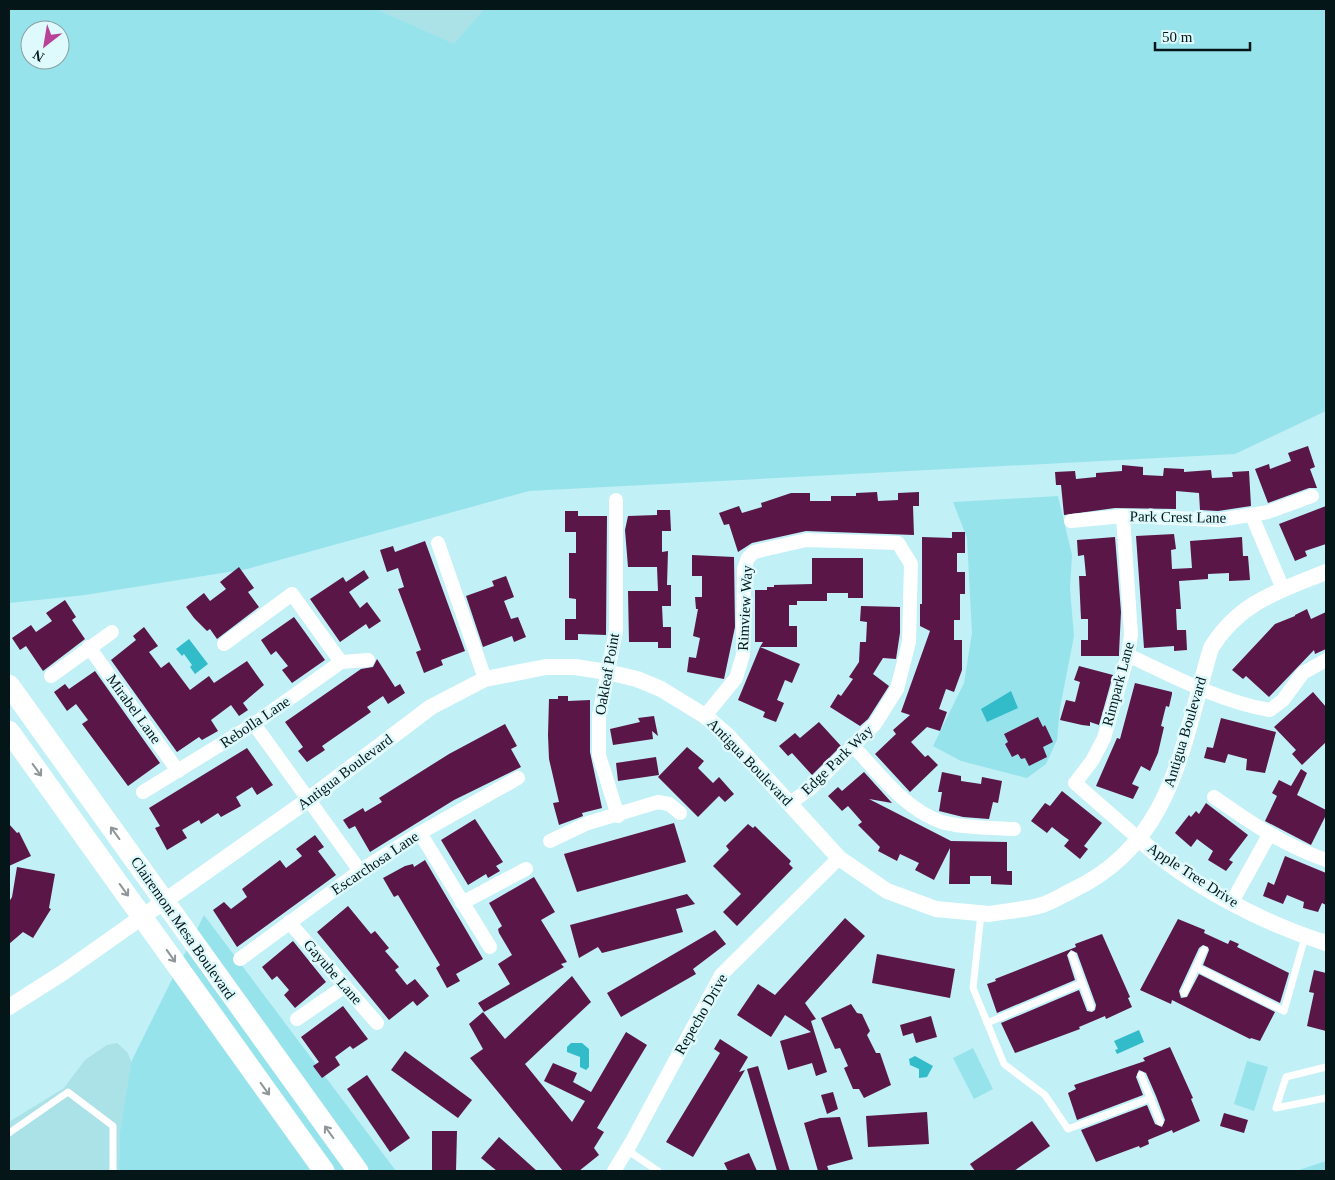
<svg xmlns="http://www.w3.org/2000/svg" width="1335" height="1180" viewBox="0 0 1335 1180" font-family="Georgia,serif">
  <rect width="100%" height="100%" fill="#c1f0f6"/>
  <!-- built -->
  <g fill="#aae2e8">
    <path d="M376 9H484L454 45Z"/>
    <path d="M117 1043 127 1052 133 1065 120 1131 119 1171H9V1122L64 1088 85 1060 107 1045Z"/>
  </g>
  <!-- green -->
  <g fill="#97e3ec" fill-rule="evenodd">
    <path d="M9 9H376L454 44 484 9H1326V411L1235 454 529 491 247 569 85 595 9 603ZM30 30H60V60H30Z"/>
    <path d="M1058 496 1072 555 1070 589 1074 636 1060 708 1057 740 1046 764 1027 778 961 761 933 746 964 683 972 633 967 538 953 502Z"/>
    <path d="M204 915 396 1171H119L120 1131 132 1060Z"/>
    <path d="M973 1048 993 1089 974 1099 953 1058Z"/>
    <path d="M1247 1061 1268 1067 1254 1111 1234 1104Z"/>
    <path d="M1326 1161V1171H1296Z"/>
  </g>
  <!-- water -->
  <g fill="#32bcc9">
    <path d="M189 639 208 664 195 674 190 667 192 665 184 654 182 656 176 649Z"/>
    <path d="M1011 691 1018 708 987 722 981 709Z"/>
    <path d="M1139 1030 1144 1042 1117 1054 1115 1050 1118 1049 1114 1041Z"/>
    <path d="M571 1043H582L589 1049V1067L586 1070 580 1067V1057L567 1052V1047Z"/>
    <path d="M915 1056 933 1066 927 1077 919 1078V1069L910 1065 909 1059Z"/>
  </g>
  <!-- building -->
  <g fill="#591647">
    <path d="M1308 446 1315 467 1310 469 1317 488H1309L1268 503 1255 469 1269 464 1270 469 1291 461 1288 453Z"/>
    <path d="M1122 465 1143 467V475L1163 476 1164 468 1184 469V472L1211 470 1212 478 1233 477 1232 472 1249 471 1251 506 1218 511 1200 510 1199 493 1176 491V509L1115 508 1064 515 1061 485H1056L1055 472 1075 471 1076 479 1096 477V473L1122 471Z"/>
    <path d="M877 492 878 501 898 500V493L919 492V506H913L914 535 806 531 752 543 738 552 729 524 724 525 719 513 739 506 742 513 762 507 761 503 791 493H810V501H831V496H856V493Z"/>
    <path d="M1326 506V544L1305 551 1307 556 1295 561 1279 524Z"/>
    <path d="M657 510H670L671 531H662V552L668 551 667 585H671V606H662L663 627H671V648H658V642H629L628 591H658L657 567H628L625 530 628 516 657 515Z"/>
    <path d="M565 511H578V516H607L606 635 578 634V640H565V619H576V599L569 598V553H576V532H565Z"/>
    <path d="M952 532H965V553H957V572H965V594H960V620H954V640H962V670L954 692 946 689 939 709 947 712 940 731 927 727 911 742 925 757 928 755 938 765 910 792 875 754 896 734 893 730 910 715 901 712 930 631 920 626V604H922V537L952 538Z"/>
    <path d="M1174 534 1176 549 1171 550 1172 569 1192 568 1190 541 1242 537 1243 556H1248L1250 580 1229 581V573L1208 574V579L1179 581 1181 609H1176L1177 630H1186L1187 650 1174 651V646L1144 648 1136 536Z"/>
    <path d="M1115 537 1121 612 1119 653V656H1081V640H1088V619H1081L1079 576H1086L1084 555 1078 556 1077 540Z"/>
    <path d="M425 541 465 651 441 660 443 665 424 673 416 652 421 650 398 589 404 587 398 568 387 572 380 550 393 546 395 552Z"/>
    <path d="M692 555 734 557 735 627 724 679 687 672 689 657 696 658 700 638 693 636 698 609H696L695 597H702V576H692Z"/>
    <path d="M812 558H863V598H848V593H827V601H797V605H789V626H797V647H760L763 642H755V590H767V587H774V585L812 584Z"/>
    <path d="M239 567 254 588 248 592 259 607 217 639 210 629 207 631 194 618 186 607 204 593 210 601 226 589 220 582Z"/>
    <path d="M364 570 369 578 349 592 360 608 367 602 381 621 369 629 366 624 340 642 310 599 343 577 346 582Z"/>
    <path d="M506 576 514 597 504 601 511 619 518 617 526 637 514 642 512 636 483 647 466 596 494 586 492 581Z"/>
    <path d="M65 600 76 617 72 620 85 639 43 671 26 646 20 650 12 638 31 625 36 632 52 621 46 613Z"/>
    <path d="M861 606 900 607V633L896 659 883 658 873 674 889 686 868 719 860 726 830 707 838 694 841 696 853 679 849 677 859 662 860 642H866L867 622 860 621Z"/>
    <path d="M1307 609 1311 619 1326 612V649L1315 654 1314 650 1269 697 1246 676 1243 679 1232 670 1275 624 1295 616V615Z"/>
    <path d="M294 617 325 660 292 683 282 670 288 666 276 651 271 655 261 640Z"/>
    <path d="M144 627 158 646 149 652 161 668 169 662 190 690 209 676 214 683 247 661 264 685 243 703 248 710 239 716 231 705 211 720 218 731 202 740 199 737 177 752 111 660 136 640 133 636Z"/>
    <path d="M760 647 800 664 792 683 785 680 777 700 784 703 776 722 763 717 765 712 738 700Z"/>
    <path d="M377 659 395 687 400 684 405 693 388 704 383 696 367 707 371 712 322 746 325 750 307 762 298 751 303 747 285 722 361 669 373 667Z"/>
    <path d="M1079 666 1113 675 1099 725 1090 722V726L1082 725 1060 720 1066 700 1075 702 1080 682 1074 680Z"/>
    <path d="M95 671 160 763 128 786 82 724 88 720 76 704 67 711 54 692 65 684 69 689Z"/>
    <path d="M1135 683 1172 692V694L1169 707 1166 706 1161 726 1164 727 1158 753 1150 771 1141 766 1132 784 1139 787 1133 799 1096 786 1117 738 1120 739Z"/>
    <path d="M1313 692 1326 707V742L1302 765 1292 754 1296 750 1274 727Z"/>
    <path d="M558 696H568V701L590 700V752L602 808 582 813 583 816 578 818 559 825 553 803 559 802 549 759 548 735 549 699H558Z"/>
    <path d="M654 716 658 736 652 731 653 739 613 745 610 729 640 722 638 718Z"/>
    <path d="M1038 717 1043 727 1045 725 1053 742 1043 747 1047 757 1029 766 1025 758 1021 759 1018 754 1012 757 1005 744 1008 742 1004 734Z"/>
    <path d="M1221 718 1276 732 1265 773 1246 770 1247 759 1228 754 1225 763 1204 758 1207 747 1213 748Z"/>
    <path d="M819 722 841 746 812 775 792 753 788 756 779 746 795 733 800 738Z"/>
    <path d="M505 724 517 746 511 749 521 767 454 800 370 852 355 826 349 829 343 820 363 808 365 812 382 802 379 798 449 754Z"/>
    <path d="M687 747 704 761 698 768 713 783 719 777 734 794 725 802 719 796 698 817 658 777Z"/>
    <path d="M247 748 273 785 257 795 252 787 236 797 241 806 221 817 218 813 201 824 199 820 182 830 187 838 167 850 155 828 160 826 149 808Z"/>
    <path d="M656 757 659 775 618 781 616 763Z"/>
    <path d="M1301 769 1307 773 1297 795 1326 810V815L1311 845 1265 821 1277 796 1272 793 1279 780 1291 786Z"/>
    <path d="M864 772 892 803 869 799 951 841 1007 842V871H1012V885L991 884V876H970V884H949L950 848 934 880 915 870 919 863 900 854 897 861 878 851 880 847 858 825 862 822 848 806 842 811 828 796 838 787 842 791Z"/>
    <path d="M942 772 961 776V781L981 784 982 777 1002 781 998 803 993 802 989 819 963 817 939 811 942 792H938Z"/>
    <path d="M1062 791 1102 823 1084 846 1088 849 1080 859 1064 846 1069 840 1062 835 1052 827 1047 833 1031 821 1045 803 1050 806Z"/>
    <path d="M1206 803 1248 835 1229 860 1233 862 1226 871 1208 860 1213 851 1197 839 1191 847 1175 833 1189 815 1191 817 1196 811 1199 814Z"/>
    <path d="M475 819 503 862 496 866 500 871 488 878 486 874 468 885 441 840Z"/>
    <path d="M674 823 686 862 577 892 564 854Z"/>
    <path d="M9 824 17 833 19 832 31 856 9 866Z"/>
    <path d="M748 824 753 828 755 826 763 834 791 861 789 864 793 868 737 926 723 912 741 894 713 866 729 850 726 846Z"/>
    <path d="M315 835 324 847 318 851 336 875 237 947 213 910 224 902 231 909 247 897 242 889 280 860 286 868 302 856 296 849Z"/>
    <path d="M1285 856 1326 873V905L1322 903 1318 912 1303 908 1304 902 1287 895 1283 904 1263 896 1268 882 1274 885Z"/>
    <path d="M425 860 483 959 456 974 460 981 447 988 436 968 440 965 398 895 394 897 383 878 405 866 413 864 414 867Z"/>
    <path d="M17 867 55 874 49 908 51 909 33 938 23 932 9 944V902L12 897Z"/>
    <path d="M534 877 555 912 541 920 567 962 561 964 564 967 484 1012 478 1003 510 984 498 964 512 955 499 933 498 929 502 926 489 903Z"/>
    <path d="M687 894 695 904 676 909 683 932 602 953 598 947 579 958 570 925Z"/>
    <path d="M348 906 371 934 375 931 389 948 385 951 399 967 395 970 407 985 415 979 429 996 417 1006 413 1001 389 1020 317 932Z"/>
    <path d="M845 918 865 936 805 1003 816 1019 811 1021 827 1072 816 1076 812 1063 788 1070 780 1041 811 1032 785 1015 771 1037 737 1015 758 984 775 995Z"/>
    <path d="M1178 919 1205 930 1204 933 1228 944 1230 940 1239 944 1237 947 1289 973 1280 1003 1203 965 1209 950 1208 947 1203 945 1199 948 1179 991 1181 998 1187 997 1199 974 1275 1012 1260 1041 1251 1038 1250 1039 1172 1000 1171 1004 1140 990Z"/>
    <path d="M715 930 726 944 693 969 696 974 621 1017 607 993Z"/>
    <path d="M1102 934 1130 997 1128 998 1132 1007 1106 1019 1105 1016 1079 1027 1080 1029 1015 1053 1001 1023 1079 990 1087 1011 1092 1012 1095 1010 1096 1005 1077 953 1071 950 1067 955 1075 980 997 1013 987 984 996 981 995 979 1076 947 1075 944Z"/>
    <path d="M293 941 326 982 295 1008 284 995 289 990 277 976 272 980 262 967Z"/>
    <path d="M877 954 955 969 950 998 872 983Z"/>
    <path d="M1314 970 1326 973V1031L1307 1026 1314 993 1309 992Z"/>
    <path d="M572 976 591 1002 525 1064 572 1122 585 1101 544 1081 553 1063 577 1073 573 1082 591 1092 626 1032 647 1045 597 1128 604 1132 594 1148 599 1155 579 1171H563L470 1058 483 1049 469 1024 483 1012 505 1039Z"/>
    <path d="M851 1004 857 1013 862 1014 870 1031 867 1035 876 1053H880L891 1085 864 1098 859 1089H853L844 1068 848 1066 840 1048 835 1049 821 1018Z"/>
    <path d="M343 1006 368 1039 353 1049 350 1046 335 1057 340 1065 322 1078 313 1066 319 1062 301 1037Z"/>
    <path d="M931 1016 937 1037 916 1043 913 1033 903 1036 900 1025Z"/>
    <path d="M720 1039 748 1057 739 1072 745 1070 693 1157 666 1142 720 1053 714 1049Z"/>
    <path d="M1170 1047 1193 1098 1191 1099 1200 1121 1173 1133 1172 1130 1148 1140 1149 1144 1140 1148 1139 1146 1096 1162 1081 1130 1147 1105 1155 1124 1162 1127 1165 1120 1156 1096 1146 1073 1139 1070 1136 1077 1143 1095 1077 1120 1068 1093 1076 1089 1074 1085 1145 1061 1143 1058Z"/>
    <path d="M405 1051 472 1100 458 1118 391 1070Z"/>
    <path d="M758 1066 775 1123 790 1171H777L747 1069Z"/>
    <path d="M367 1075 410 1138 390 1152 347 1089Z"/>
    <path d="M833 1092 838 1109 827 1114 821 1095Z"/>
    <path d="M927 1112 929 1144 868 1147 866 1116Z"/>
    <path d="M1224 1113 1248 1120 1244 1133 1220 1126Z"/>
    <path d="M840 1117 853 1159 827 1166 829 1171H818L804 1123 820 1118Z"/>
    <path d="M1032 1121 1050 1146 1014 1171H975L970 1164Z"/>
    <path d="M432 1131H457L456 1171H432Z"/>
    <path d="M499 1137 537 1171H497L481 1158Z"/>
    <path d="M749 1153 757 1171H728L724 1163Z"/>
  </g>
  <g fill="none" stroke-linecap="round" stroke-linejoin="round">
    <!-- service -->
    <g stroke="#fff" stroke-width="7">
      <path d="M981 914 973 988 1004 1064 1045 1095 1068 1129 1151 1098"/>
      <path d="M1072 955 1091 1007"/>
      <path d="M1196 967 1284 1011 1305 937"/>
      <path d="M1184 993 1204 950"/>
      <path d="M987 1023 1082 983"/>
      <path d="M1326 1067 1286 1077 1276 1108 1326 1098"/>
      <path d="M1141 1075 1160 1122"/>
      <path d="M9 1133 68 1092 113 1126V1171"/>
      <path d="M627 1150 658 1171"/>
    </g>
    <!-- minor -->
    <g stroke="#fff" stroke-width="14">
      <path d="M616 500V631L599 715V755L618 816"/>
      <path d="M1123 516 1131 635 1128 655 1104 738 1092 761 1075 783 1139 839"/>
      <path d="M1252 516 1283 589"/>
      <path d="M1071 521 1123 516 1219 520 1268 512 1312 496"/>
      <path d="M438 543 485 679"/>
      <path d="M224 644 292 594 341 662"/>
      <path d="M89 647 178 771"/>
      <path d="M1128 655C1172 676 1222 702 1270 710L1283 700 1303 673 1326 660"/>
      <path d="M51 676 112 632"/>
      <path d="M705 716 736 678 743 655 744 569 748 558 754 552 806 540 898 543 911 564 909 642 897 689 875 724 810 789 790 803"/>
      <path d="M254 724 360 871"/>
      <path d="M853 746C879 773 905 810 942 822 960 828 994 828 1014 829"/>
      <path d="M143 792 254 724 341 662 368 660"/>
      <path d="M1214 797C1251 823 1283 845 1326 860"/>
      <path d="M420 833 490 947"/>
      <path d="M550 841 588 823 658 802 669 804 680 813"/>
      <path d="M1232 902 1269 835"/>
      <path d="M462 903 526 869"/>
      <path d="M289 922 377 1023"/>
      <path d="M240 959 360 871 420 833 518 778"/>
      <path d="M297 1019 345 986"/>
      <path d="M614 1171 631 1143 721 975 839 858"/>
    </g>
    <!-- tertiary -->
    <g stroke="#fff" stroke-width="16">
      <path d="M1139 839C1188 884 1262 923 1326 943"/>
      <path d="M9 1007 64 972 308 800 431 707 485 679 546 667H575L607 672 637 679 661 689 705 716 727 735 839 858 887 891 936 909 989 914C1006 911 1025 910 1042 905 1052 902 1063 895 1073 890 1173 843 1182 744 1211 648 1239 602 1279 591 1326 572"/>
    </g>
    <!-- primary -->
    <g stroke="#fff" stroke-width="21">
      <path d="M9 685 358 1171"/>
      <path d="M9 731 324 1171"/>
    </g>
  </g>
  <!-- one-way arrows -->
  <defs><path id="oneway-shaft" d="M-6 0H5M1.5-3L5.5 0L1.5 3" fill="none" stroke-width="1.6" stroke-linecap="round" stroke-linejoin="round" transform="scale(1.25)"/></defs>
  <g stroke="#8e9697">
    <use href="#oneway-shaft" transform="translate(37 770) rotate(54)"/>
    <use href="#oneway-shaft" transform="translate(115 833) rotate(-126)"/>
    <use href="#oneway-shaft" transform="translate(124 890) rotate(54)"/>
    <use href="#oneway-shaft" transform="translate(171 956) rotate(55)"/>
    <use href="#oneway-shaft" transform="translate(265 1089) rotate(54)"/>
    <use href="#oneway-shaft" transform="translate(329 1132) rotate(-126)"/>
  </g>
  <g text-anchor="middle" stroke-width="5" stroke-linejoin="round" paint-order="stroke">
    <!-- street labels -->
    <g font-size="15" fill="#041618" stroke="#defafd">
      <text transform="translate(1178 517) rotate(1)" y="5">Park Crest Lane</text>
      <text transform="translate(745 608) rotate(-87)" y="5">Rimview Way</text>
      <text transform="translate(607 674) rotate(-80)" y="5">Oakleaf Point</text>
      <text transform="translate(1118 684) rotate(-75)" y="5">Rimpark Lane</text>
      <text transform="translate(134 709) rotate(54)" y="5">Mirabel Lane</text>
      <text transform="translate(255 722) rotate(-34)" y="5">Rebolla Lane</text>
      <text transform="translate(1185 732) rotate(-73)" y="5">Antigua Boulevard</text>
      <text transform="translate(837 760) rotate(-44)" y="5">Edge Park Way</text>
      <text transform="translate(750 762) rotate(46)" y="5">Antigua Boulevard</text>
      <text transform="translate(345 772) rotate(-37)" y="5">Antigua Boulevard</text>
      <text transform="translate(375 863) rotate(-34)" y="5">Escarchosa Lane</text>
      <text transform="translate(1193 875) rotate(33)" y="5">Apple Tree Drive</text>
      <text transform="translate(183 928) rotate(55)" y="5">Clairemont Mesa Boulevard</text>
      <text transform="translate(333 972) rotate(49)" y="5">Gayube Lane</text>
      <text transform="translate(701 1014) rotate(-60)" y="5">Repecho Drive</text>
    </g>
  </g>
  <!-- border -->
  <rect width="1335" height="1180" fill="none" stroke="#041618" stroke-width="20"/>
  <!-- north arrow -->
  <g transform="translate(45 45) rotate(211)"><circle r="24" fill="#defafd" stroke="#879fa1"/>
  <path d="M0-4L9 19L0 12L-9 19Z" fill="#b94298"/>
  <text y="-8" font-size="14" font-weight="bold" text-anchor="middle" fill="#041618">N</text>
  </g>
  <!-- scale -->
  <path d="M1155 42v8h95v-8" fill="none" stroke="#041618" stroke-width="2.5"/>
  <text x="1162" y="42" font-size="15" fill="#041618" stroke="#defafd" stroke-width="4" paint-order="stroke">50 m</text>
</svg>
